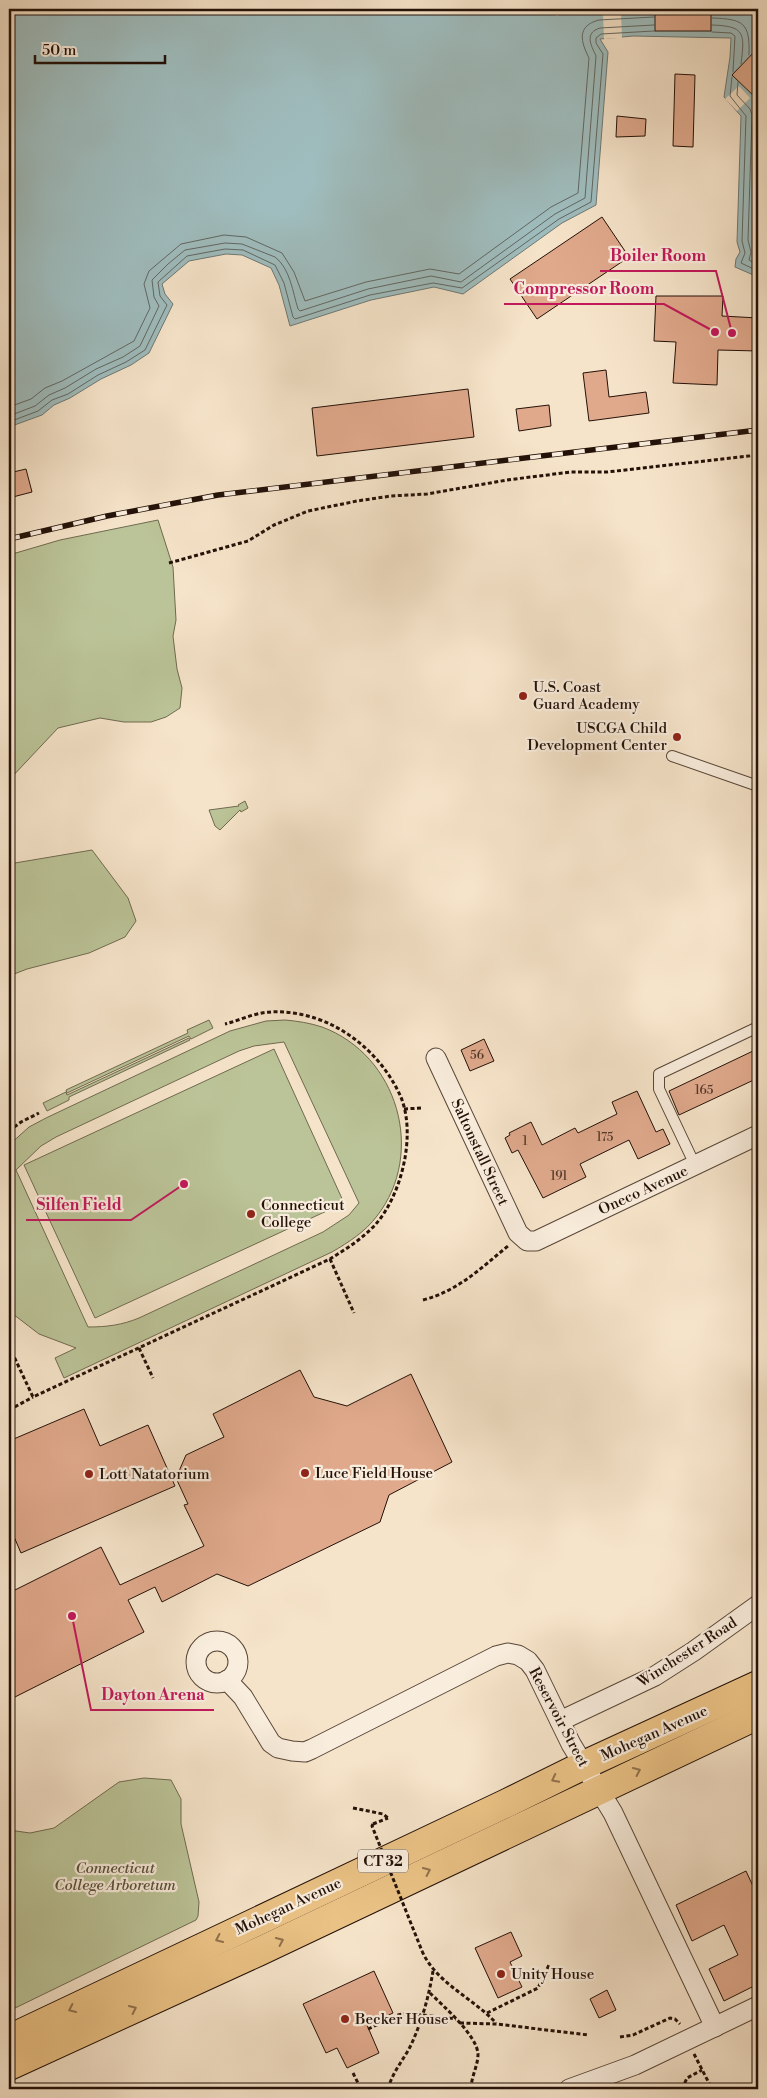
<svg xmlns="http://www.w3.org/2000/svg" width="767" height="2098" viewBox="0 0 767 2098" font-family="'Libre Bodoni',serif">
  <rect width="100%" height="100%" fill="#f6e4ca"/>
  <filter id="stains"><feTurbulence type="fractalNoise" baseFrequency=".004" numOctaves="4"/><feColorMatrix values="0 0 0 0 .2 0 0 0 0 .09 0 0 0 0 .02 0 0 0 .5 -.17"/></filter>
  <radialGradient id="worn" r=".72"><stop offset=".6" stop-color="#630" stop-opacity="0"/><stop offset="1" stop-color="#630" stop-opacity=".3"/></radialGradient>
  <!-- green -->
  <g fill="#bbc498" stroke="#6f6a50" fill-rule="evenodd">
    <path d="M158 520 173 567 176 620 173 636 177 669 182 688 180 708 166 717 151 722H124L100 718 58 728 9 780V555L60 540Z"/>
    <path d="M245 801 248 808 241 812 240 810 220 830 215 826 209 810 239 806 238 805Z"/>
    <path d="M92 850 128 898 136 921 125 937 89 953 27 969 9 976V864Z"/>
    <path d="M209 1020 213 1028 191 1039 189 1036 67 1093 66 1090 188 1033 187 1030Z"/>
    <path d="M285 1020C297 1021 310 1023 322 1027 398 1055 426 1153 377 1216 365 1232 349 1242 332 1252L64 1378 55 1358 76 1348 39 1334 9 1311V1145L29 1127 46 1118 230 1031 266 1021ZM284 1042 359 1203 349 1215 323 1232 139 1318C122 1325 107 1327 88 1327L16 1170 41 1146 56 1137 239 1051 254 1046Z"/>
    <path d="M189 1038 190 1040 69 1097V1100L47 1111 43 1103 66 1092 67 1095Z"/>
    <path d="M274 1049 344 1203 95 1318 24 1165Z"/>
    <path d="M144 1778 171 1780 181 1799V1824L199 1902 198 1916 196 1920 9 2011V1830L30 1833 54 1828 119 1782Z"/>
  </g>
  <!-- water -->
  <path fill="#9fbdbe" stroke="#6d7875" d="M9 9H758V277L735 267 736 259 740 252 737 242 741 116 724 97 730 57 731 38 633 36 600 39 608 52 596 205 562 223 463 294 434 287 371 300 290 326 279 285 271 268 242 255 226 254 189 261 162 284 165 294 173 304 149 353 131 365 101 379 70 398 54 405 42 415 9 427Z"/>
  <!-- pier -->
  <g fill="#f6e4ca">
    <path d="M554 9H576V11L556 16Z"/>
    <path d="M621 13 622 38 604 39 603 14Z"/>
    <path d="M739 86 750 98 737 111 725 99Z"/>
  </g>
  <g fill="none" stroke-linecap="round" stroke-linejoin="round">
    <!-- shore -->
    <g stroke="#616763" stroke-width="1">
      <path d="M712 18C744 19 750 23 749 55"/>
      <path d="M712 25C745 26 745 33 741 64"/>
      <path d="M712 32 731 33 735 36 733 72"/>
      <path d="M732 77 730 96 746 116 742 241 745 253 741 263 758 271"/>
      <path d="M738 82 737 95 750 109 752 115 748 240 751 252 749 260 758 265"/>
      <path d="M758 131 755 239 758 251"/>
      <path d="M9 407 31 399 45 388 62 381 134 341 150 308 144 284 149 271 181 244 224 235 246 237 282 253 294 272 305 301 366 282 430 269 459 274 551 207 578 193 589 58C581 42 576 26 599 20L654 17"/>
      <path d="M9 416 35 406 49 395 65 388 96 369 123 357 140 346 159 306 154 297 152 280 168 264 185 250 225 243 242 244 275 257C290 268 293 293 298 309L300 311 368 289 431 276 461 282 555 214 585 198 596 56C591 45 584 33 600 28L654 25"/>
      <path d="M9 422 38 411 52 400 68 394 98 375 126 362 145 350 167 305 160 296 158 282 187 256 225 249 243 250 275 265 284 283 293 317 295 319 370 295 433 283 462 288 559 219 591 202 603 54 596 43V38L601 34 654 31"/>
    </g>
  </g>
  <!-- building -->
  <g fill="#e0a98c" stroke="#231108">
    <rect x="655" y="10" width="56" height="21"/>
    <path d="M758 48V100L732 75Z"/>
    <path d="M675 74 695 75 693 147 673 146Z"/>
    <path d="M617 116 646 119 645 136 616 137Z"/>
    <path d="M602 217 629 257 537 319 510 279Z"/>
    <path d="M656 296H723L722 316 758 318V351L718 350 717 385 673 383 676 342 654 341Z"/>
    <path d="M606 370 609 397 646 392 649 413 589 421 583 373Z"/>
    <path d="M468 389 474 437 317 456 312 408Z"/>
    <path d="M549 405 551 426 519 431 516 409Z"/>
    <path d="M26 469 32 492 9 498V473Z"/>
    <path d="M484 1039 494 1061 470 1071 461 1050Z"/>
    <path d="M753 1051 758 1062V1078L679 1115 669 1091Z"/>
    <path d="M637 1091 656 1132 663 1129 670 1144 638 1159 629 1140 580 1164 586 1177 543 1198 518 1150 512 1153 505 1138 510 1135 509 1133 531 1122 542 1145 575 1128 578 1133 617 1114 612 1102Z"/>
    <path d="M300 1370 314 1397 347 1406 411 1374 452 1462 389 1495 380 1522 248 1586 217 1574 162 1602 155 1587 128 1600 144 1632 9 1700V1593L101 1547 120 1585 204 1546 184 1505 188 1504 176 1478 186 1455 224 1437 213 1414Z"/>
    <path d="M84 1409 100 1446 148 1425 175 1486 21 1553 9 1525V1441Z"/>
    <path d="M746 1871 758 1897V1984L724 2001 709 1969 738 1955 724 1925 692 1941 676 1905Z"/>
    <path d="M511 1932 522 1956 510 1962 522 1987 498 1998 475 1948Z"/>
    <path d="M374 1971 393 2013 367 2025 379 2053 347 2068 337 2048 326 2053 303 2004Z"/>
    <path d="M607 1990 616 2010 599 2018 590 1999Z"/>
  </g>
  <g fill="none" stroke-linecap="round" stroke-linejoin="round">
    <!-- lane casing -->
    <g stroke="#584638" stroke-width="12">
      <g id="lane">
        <path d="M672 756 758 786"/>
        <path d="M695 1165 659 1089V1074L758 1027"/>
      </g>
    </g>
    <!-- street casing -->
    <g stroke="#584638" stroke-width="21">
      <g id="street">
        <path d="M436 1058 518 1233 527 1241H536L758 1135"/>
        <circle cx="217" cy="1662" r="21"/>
        <path d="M227 1680 243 1697 271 1743 278 1748 292 1751 305 1752 312 1749 496 1656 508 1653 518 1655 528 1661 535 1670 571 1744 613 1813 715 2027"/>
        <path d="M560 1721 655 1676 694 1651 758 1605"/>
        <path d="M569 2089 635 2065 758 2006"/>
      </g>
    </g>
    <!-- highway casing -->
    <g stroke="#231108" stroke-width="30">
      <g id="highway">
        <path d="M9 2039 505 1804 584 1765 758 1685"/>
        <path d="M9 2066 258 1952 758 1715"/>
      </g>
    </g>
    <!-- path -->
    <g stroke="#231108" stroke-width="3" stroke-dasharray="4 2.5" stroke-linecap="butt">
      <path d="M169 563 248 541 274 525 308 511 357 501 391 496 427 494 507 480 571 472H607L758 455"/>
      <path d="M404 1109 421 1108"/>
      <path d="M9 1131 21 1122 39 1113"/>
      <path d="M330 1259 354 1313"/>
      <path d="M423 1300C458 1291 481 1268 508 1246"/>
      <path d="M9 1346 33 1397 330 1259C346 1249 362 1239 375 1225 402 1195 417 1133 400 1095 386 1065 362 1040 332 1025 312 1015 284 1009 262 1013 250 1015 237 1021 225 1024"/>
      <path d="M139 1348 153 1378"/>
      <path d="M9 1410 33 1397"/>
      <path d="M353 1808 383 1814 388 1818"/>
      <path d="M373 1824 388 1818"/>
      <path d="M422 1951C436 1983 473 1998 496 2023"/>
      <path d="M430 1993C443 2006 477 2035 478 2054 478 2066 471 2077 471 2089"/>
      <path d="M487 2013 538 1988 549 1965"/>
      <path d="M460 2023 497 2024 588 2035"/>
      <path d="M368 2029 398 2015 407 2013 456 2019"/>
      <path d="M620 2037 633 2035 670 2018 675 2019 680 2024"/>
      <path d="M694 2054 712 2089"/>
      <path d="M353 2073 361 2089"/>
      <path d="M388 2089C392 2073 404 2059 411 2045 422 2021 429 1996 433 1971"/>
      <path d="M682 2089 687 2078 702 2070"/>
      <path d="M751 2089 758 2079"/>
    </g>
    <!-- lane -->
    <use href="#lane" stroke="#f9eddd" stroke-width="10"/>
    <!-- street -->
    <use href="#street" stroke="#f9eddd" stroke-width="19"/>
    <!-- highway -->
    <use href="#highway" stroke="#ebc285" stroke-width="28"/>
    <!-- rail casing -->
    <g stroke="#231108" stroke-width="5.5">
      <path id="rail" d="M9 539 107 516 218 495 758 430"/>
    </g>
    <!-- rail -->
    <use href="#rail" stroke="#f9eddd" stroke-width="4" stroke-dasharray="11" stroke-linecap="butt"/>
    <!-- path-bridge -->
    <path stroke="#231108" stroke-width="3" stroke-dasharray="4 2.5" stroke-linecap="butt" d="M373 1824 372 1826 422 1951"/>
  </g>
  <!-- one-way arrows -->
  <defs><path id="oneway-chevron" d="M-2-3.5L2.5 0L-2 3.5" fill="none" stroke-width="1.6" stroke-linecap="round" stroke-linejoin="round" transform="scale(1.25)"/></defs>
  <g stroke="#91724d">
    <use href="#oneway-chevron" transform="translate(637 1771) rotate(-25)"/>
    <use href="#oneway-chevron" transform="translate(555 1779) rotate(153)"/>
    <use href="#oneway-chevron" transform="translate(427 1871) rotate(-25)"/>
    <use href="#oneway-chevron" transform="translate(219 1939) rotate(155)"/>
    <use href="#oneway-chevron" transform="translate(280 1941) rotate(-25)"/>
    <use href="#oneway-chevron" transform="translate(72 2009) rotate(155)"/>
    <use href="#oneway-chevron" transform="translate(133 2009) rotate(-25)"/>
  </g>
  <!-- markers -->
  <g fill="#8f2418" stroke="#f9eddd" stroke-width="2">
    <circle cx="523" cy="696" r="5"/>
    <circle cx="677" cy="737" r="5"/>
    <circle cx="251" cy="1214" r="5"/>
    <circle cx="305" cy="1473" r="5"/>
    <circle cx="89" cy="1474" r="5"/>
    <circle cx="501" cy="1974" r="5"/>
    <circle cx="345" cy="2019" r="5"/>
  </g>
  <g text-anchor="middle" stroke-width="4.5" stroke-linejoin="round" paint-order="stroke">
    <!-- number labels -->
    <g font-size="12" fill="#523729">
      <text x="477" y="1059">56</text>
      <text x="704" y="1094">165</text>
      <text x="605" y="1141">175</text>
      <text x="525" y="1145">1</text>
      <text x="559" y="1180">191</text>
    </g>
    <!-- shield labels -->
    <rect fill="#f9eddd" stroke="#635348" stroke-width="1" x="358" y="1849.5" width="50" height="23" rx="4"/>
    <g font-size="14" font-weight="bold" fill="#231108">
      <text x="383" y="1866">CT 32</text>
    </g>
    <!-- poi labels -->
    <g font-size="15" fill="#231108" stroke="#f9eddd" text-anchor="start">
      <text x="533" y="692">U.S. Coast<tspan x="533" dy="17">Guard Academy</tspan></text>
      <text x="667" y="733" text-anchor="end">USCGA Child<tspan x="667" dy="17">Development Center</tspan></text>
      <text x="261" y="1210">Connecticut<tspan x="261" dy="17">College</tspan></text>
      <text x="315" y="1478">Luce Field House</text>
      <text x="99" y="1479">Lott Natatorium</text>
      <text x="511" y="1979">Unity House</text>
      <text x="355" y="2024">Becker House</text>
    </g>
    <!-- street labels -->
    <g font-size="15" fill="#231108" stroke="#f9eddd">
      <text transform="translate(480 1152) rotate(65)" y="5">Saltonstall Street</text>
      <text transform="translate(643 1190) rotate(-25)" y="5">Oneco Avenue</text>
      <text transform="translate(687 1652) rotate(-33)" y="5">Winchester Road</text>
      <text transform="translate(559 1717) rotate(62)" y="5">Reservoir Street</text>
      <text transform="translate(654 1733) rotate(-24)" y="5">Mohegan Avenue</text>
      <text transform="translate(288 1906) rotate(-25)" y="5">Mohegan Avenue</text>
    </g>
    <!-- park labels -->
    <g font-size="15" font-style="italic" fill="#58503a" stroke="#f9eddd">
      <text x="115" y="1873">Connecticut<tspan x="115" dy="17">College Arboretum</tspan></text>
    </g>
  </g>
  <!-- callouts -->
  <path fill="none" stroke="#c2185b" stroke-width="2" d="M732 333L716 271H600M715 332L664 304H504M184 1184L131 1220H26M72 1616L91 1710H214"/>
  <g fill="#c2185b" stroke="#f9eddd" stroke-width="2">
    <circle cx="732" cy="333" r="5"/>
    <circle cx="715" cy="332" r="5"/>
    <circle cx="184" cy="1184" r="5"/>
    <circle cx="72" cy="1616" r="5"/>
  </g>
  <g font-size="16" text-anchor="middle" font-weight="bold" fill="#c2185b" stroke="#f9eddd" stroke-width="4.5" stroke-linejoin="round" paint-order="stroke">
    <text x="658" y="261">Boiler Room</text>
    <text x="584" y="294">Compressor Room</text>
    <text x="79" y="1210">Silfen Field</text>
    <text x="153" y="1700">Dayton Arena</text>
  </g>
  <!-- margin -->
  <rect width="767" height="2098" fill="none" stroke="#f6e4ca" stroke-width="30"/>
  <rect x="10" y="10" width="747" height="2078" fill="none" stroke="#231108" stroke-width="2.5"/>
  <rect x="15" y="15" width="737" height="2068" fill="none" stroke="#231108"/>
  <!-- scale -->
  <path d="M35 55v8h130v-8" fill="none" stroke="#231108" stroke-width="2.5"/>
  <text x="42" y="55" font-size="15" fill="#231108" stroke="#f9eddd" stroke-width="4" paint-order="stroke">50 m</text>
  <rect width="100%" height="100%" filter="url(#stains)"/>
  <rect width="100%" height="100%" fill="url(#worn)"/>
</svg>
